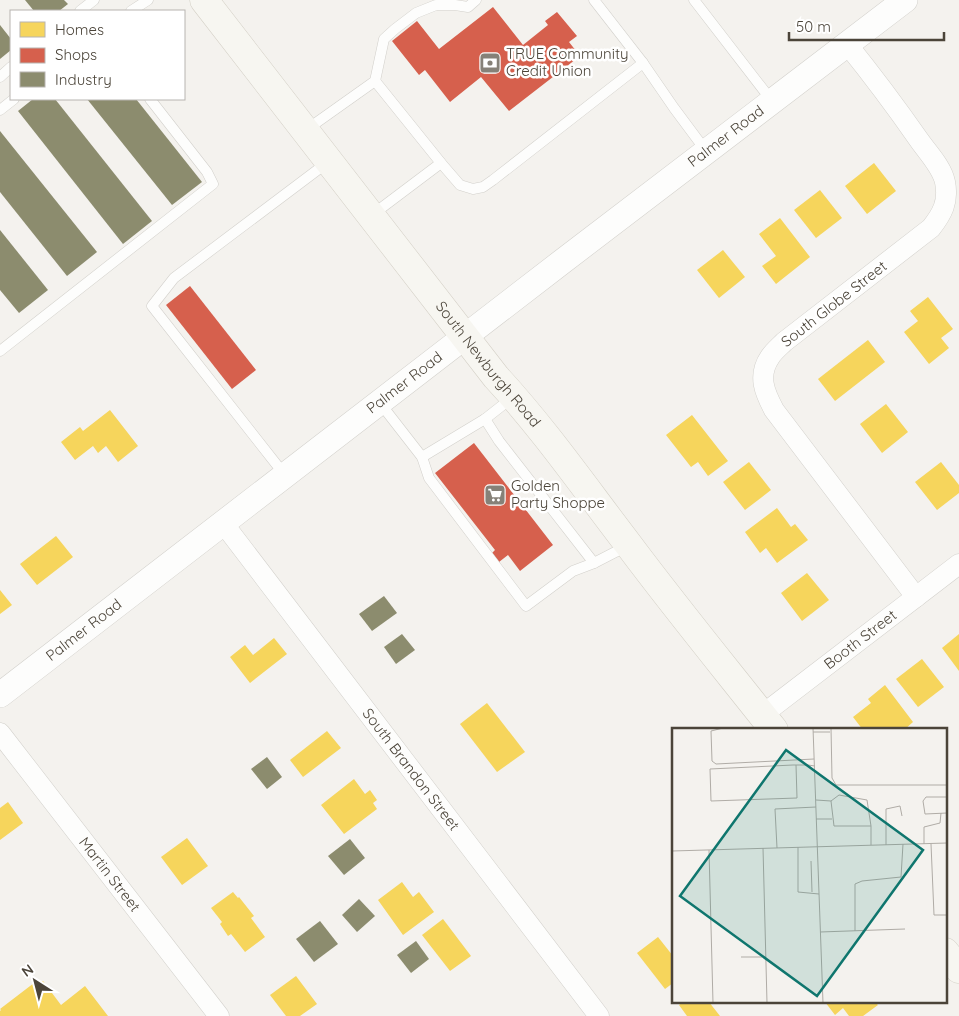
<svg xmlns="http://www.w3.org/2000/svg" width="959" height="1016" viewBox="0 0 959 1016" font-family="Quicksand,sans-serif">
  <rect width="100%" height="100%" fill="#f4f2ee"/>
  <!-- homes -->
  <g fill="#f6d55c">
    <path d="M874 163 896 191 867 214 845 186Z"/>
    <path d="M820 190 842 218 816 238 794 210Z"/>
    <path d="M780 218 810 257 776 284 762 266 776 256 759 234Z"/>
    <path d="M723 250 745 277 719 298 697 270Z"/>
    <path d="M928 297 953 329 941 338 949 348 929 364 904 332 918 321 910 311Z"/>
    <path d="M868 340 885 362 835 401 818 379Z"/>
    <path d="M886 404 908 432 882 453 860 424Z"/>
    <path d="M110 410 138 446 118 462 106 446 98 453 93 446 75 460 61 442 80 427 83 431Z"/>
    <path d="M692 415 728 461 708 476 698 462 691 467 666 435Z"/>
    <path d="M749 462 771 490 745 510 723 482Z"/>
    <path d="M941 462 959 485V493L937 510 915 482Z"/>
    <path d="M777 508 791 527 795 524 808 540 777 563 766 548 760 553 745 532Z"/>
    <path d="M56 536 73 557 37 585 20 564Z"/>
    <path d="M807 573 829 600 802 621 781 593Z"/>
    <path d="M0 590 12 605 0 614Z"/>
    <path d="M959 634V671L942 648Z"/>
    <path d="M274 638 287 654 250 683 230 657 245 645 253 655Z"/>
    <path d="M922 659 944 687 918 707 896 679Z"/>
    <path d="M885 685 913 722 904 730H863L853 717 871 703 868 699Z"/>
    <path d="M487 703 525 752 497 772 460 724Z"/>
    <path d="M327 731 341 748 303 777 290 760Z"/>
    <path d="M354 779 365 794 370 790 377 800 373 803 377 809 344 834 321 805Z"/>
    <path d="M8 802 23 823 0 840V808Z"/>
    <path d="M187 838 208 866 182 885 161 857Z"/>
    <path d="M402 882 413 897 419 892 434 912 403 935 378 900Z"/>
    <path d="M233 892 238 898 239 897 254 916 251 918 265 937 245 952 231 934 228 936 220 924 222 922 211 908Z"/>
    <path d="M443 919 471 956 450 971 422 935Z"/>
    <path d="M658 937 673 956V983L665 989 637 953Z"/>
    <path d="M296 976 317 1004 300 1016H286L270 995Z"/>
    <path d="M43 981 61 1005 85 986 108 1016H0V1011L1 1010 0 1009 34 983 36 986Z"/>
    <path d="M683 1002H709L720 1016H687L679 1005Z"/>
    <path d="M825 1002H875L878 1005 863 1016H849L843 1008 835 1015Z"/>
  </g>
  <!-- shops -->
  <g fill="#d6604d">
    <path d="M493 7 523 45 548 25 545 21 557 12 577 36 569 42 580 56 509 111 481 77 450 102 425 70 419 75 392 41 417 21 439 49Z"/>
    <path d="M190 286 256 370 232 389 166 305Z"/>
    <path d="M474 443 553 545 520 571 508 555 499 562 492 553 495 550 435 473Z"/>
  </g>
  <!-- industry -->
  <g fill="#8c8c6e">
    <path d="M25 0H64L68 4 59 11H34Z"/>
    <path d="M0 25 11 39V50L0 59Z"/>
    <path d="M33 99H55L152 221 123 244 18 111Z"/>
    <path d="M87 99H136L202 182 172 205Z"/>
    <path d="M0 131 97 252 67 276 0 192Z"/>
    <path d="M0 230 48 290 19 313 0 290Z"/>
    <path d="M384 596 397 613 372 631 359 614Z"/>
    <path d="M402 634 415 650 396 664 384 647Z"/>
    <path d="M267 757 282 777 267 789 251 769Z"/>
    <path d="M350 839 365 858 344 875 328 856Z"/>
    <path d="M359 899 375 916 357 932 342 915Z"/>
    <path d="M320 921 338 944 314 962 296 939Z"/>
    <path d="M416 941 429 959 411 973 397 955Z"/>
  </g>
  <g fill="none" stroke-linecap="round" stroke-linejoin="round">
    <!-- service casing -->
    <g stroke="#d2d0cb" stroke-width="11">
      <g id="service">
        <path d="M594 0 643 63"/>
        <path d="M694 0 772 101"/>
        <path d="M80 11 94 0"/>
        <path d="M131 11 148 0"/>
        <path d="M0 77 11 67"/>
        <path d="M375 81 441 163 460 185 473 189 483 187 493 180 643 63 674 108 706 151"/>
        <path d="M0 110 14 99"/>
        <path d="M306 130 375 81 384 39 395 29 416 13 436 5H455L468 7 476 0"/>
        <path d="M372 215 441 163"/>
        <path d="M0 351 213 184 207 172 150 99"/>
        <path d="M380 403 422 457 429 478 526 606 573 571 594 563 627 546"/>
        <path d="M485 419 499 441 594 563"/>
        <path d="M422 457 485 419 513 397"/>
        <path d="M284 474 152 306 174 278 328 162"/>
      </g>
    </g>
    <!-- minor casing -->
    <g stroke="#d2d0cb" stroke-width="21">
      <g id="minor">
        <path d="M847 44C872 75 896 107 919 140 928 153 942 167 945 182 949 202 942 214 931 228L784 342C779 347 773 352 770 357 757 376 765 393 774 410L916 597"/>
        <path id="s1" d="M223 523 599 1016"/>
        <path id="s2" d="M762 715 959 564"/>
        <path id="s3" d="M0 733 219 1016"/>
      </g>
    </g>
    <!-- tertiary casing -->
    <g stroke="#d2d0cb" stroke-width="26">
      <g id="tertiary">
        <path id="s4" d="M0 695C301 462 602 230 905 0"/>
      </g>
    </g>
    <!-- secondary casing -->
    <g stroke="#d3cfc5" stroke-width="29">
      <g id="secondary">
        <path id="s5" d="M204 0 496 377C544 429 585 488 628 544 675 607 725 668 774 730"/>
        <path d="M945 952 959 969"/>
      </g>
    </g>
    <!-- service -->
    <use href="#service" stroke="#fdfdfc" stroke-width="10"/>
    <!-- minor -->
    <use href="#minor" stroke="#fdfdfc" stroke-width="20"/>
    <!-- tertiary -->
    <use href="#tertiary" stroke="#fdfdfc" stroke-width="25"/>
    <!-- secondary -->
    <use href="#secondary" stroke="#f7f6f1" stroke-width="28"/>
  </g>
  <!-- icons -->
  <defs>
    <g id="bank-square" transform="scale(1.125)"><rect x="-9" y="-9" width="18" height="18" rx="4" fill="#868178" stroke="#fff"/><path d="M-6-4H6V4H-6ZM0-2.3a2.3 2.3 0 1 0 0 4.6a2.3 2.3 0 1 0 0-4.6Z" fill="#fff"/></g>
    <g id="supermarket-square" transform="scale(1.125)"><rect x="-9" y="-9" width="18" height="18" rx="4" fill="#868178" stroke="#fff"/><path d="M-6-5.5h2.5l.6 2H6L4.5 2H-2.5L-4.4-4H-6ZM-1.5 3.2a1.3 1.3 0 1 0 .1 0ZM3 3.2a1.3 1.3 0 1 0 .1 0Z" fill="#fff"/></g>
  </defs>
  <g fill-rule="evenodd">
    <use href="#bank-square" x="490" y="63"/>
    <use href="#supermarket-square" x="495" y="495"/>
  </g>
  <g text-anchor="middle" stroke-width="5" stroke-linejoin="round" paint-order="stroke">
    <!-- poi labels -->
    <g font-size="15" fill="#4b4439" stroke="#fff" text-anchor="start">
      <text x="506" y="59">TRUE Community<tspan x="506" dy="17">Credit Union</tspan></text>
      <text x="511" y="491">Golden<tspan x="511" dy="17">Party Shoppe</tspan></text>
    </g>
    <!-- street labels -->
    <g font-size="15" fill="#4b4439" stroke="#fff">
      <text dy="5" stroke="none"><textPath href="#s4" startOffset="916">Palmer Road</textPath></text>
      <text transform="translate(834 304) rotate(-38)" y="5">South Globe Street</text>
      <text dy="5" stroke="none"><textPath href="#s5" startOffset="462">South Newburgh Road</textPath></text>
      <text dy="5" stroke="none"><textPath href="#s4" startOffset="511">Palmer Road</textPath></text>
      <text dy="5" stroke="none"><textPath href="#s4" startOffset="106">Palmer Road</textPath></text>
      <text dy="5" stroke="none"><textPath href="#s2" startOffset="124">Booth Street</textPath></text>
      <text dy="5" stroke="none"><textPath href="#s1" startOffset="310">South Brandon Street</textPath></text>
      <text dy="5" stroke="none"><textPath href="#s3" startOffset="179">Martin Street</textPath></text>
    </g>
  </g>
  <!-- overview -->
  <g transform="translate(672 728)">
    <rect width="275" height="275" fill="#f4f2ee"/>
    <path fill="none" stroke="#b0aca6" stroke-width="1" d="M51 0 39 3 40 33 44 36 142 31M141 0 151 275M159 0 160 50 164 57H275M141 4H158M124 37 125 70 39 73 38 41 121 37H136L143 38M275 69H254L251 73 253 86 275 85M144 72 159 73 167 67 195 72 199 98M159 73 162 98H199V117M144 91H160M252 116V99L268 95 269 85M259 116 262 187H275M214 117V81L228 78 230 88M126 119V164L147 166M91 120 95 275M105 120 103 81 144 79M37 122 41 275M0 123 275 115M139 133 140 164M183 203V156L190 153 229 149 231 116M148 204 233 201M69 229H94"/>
    <path fill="#0f766e" fill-opacity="0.15" stroke="#0f766e" stroke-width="2.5" d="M114 22 251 122 145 268 8 168Z"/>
    <rect width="275" height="275" fill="none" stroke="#4b4439" stroke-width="2.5"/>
  </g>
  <!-- legend -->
  <rect x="10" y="10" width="175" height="90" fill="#ffffff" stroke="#b7b4b0"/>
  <rect x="20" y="22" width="25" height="15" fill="#f6d55c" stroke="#b7b4b0"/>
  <text x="55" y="35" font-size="15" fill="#4b4439">Homes</text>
  <rect x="20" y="48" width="25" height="15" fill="#d6604d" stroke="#b7b4b0"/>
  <text x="55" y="60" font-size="15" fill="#4b4439">Shops</text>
  <rect x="20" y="72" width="25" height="15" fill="#8c8c6e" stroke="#b7b4b0"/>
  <text x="55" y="85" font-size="15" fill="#4b4439">Industry</text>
  <!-- north arrow -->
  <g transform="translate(35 981) rotate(324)" stroke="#ffffff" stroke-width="4" paint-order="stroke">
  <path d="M0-4L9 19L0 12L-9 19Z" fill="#4b4439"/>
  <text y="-8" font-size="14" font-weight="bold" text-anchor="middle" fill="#4b4439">N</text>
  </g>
  <!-- scale -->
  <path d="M789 32v8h155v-8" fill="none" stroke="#4b4439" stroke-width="2.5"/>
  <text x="796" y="32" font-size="15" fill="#4b4439" stroke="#ffffff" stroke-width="4" paint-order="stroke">50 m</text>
</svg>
